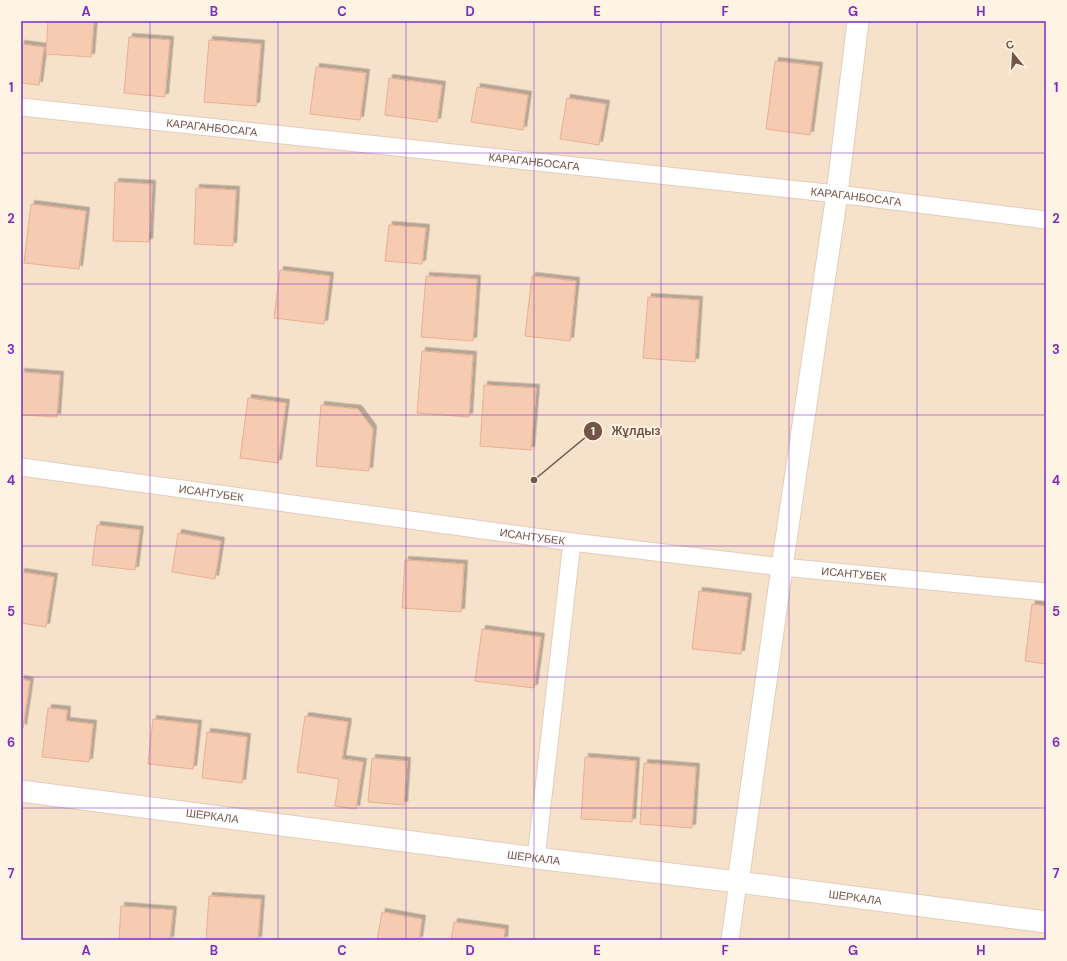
<svg xmlns="http://www.w3.org/2000/svg" width="1067" height="961" viewBox="0 0 1067 961" font-family="'DM Sans',sans-serif">
  <defs>
    <filter id="shadow"><feDropShadow dx="3.5" dy="-3.5" stdDeviation="0" flood-color="#0004"/></filter>
  </defs>
  <rect width="100%" height="100%" fill="#fef0dc"/>
  <!-- residential -->
  <rect fill="#f6e1ca" x="21" y="21" width="1025" height="919"/>
  <!-- building -->
  <g fill="#f5cbb2" stroke="#e8b092" filter="url(#shadow)">
    <path d="M48 21H94L91 57 46 54Z"/>
    <path d="M129 37 170 40 165 97 124 93Z"/>
    <path d="M209 40 261 44 256 106 204 102Z"/>
    <path d="M21 44 44 47 39 85 21 83Z"/>
    <path d="M775 61 819 66 810 135 766 129Z"/>
    <path d="M316 67 366 73 360 120 310 114Z"/>
    <path d="M389 78 442 85 437 122 385 115Z"/>
    <path d="M477 87 528 95 523 130 471 122Z"/>
    <path d="M567 98 606 104 599 145 560 139Z"/>
    <path d="M115 182 152 184 149 242 113 241Z"/>
    <path d="M196 188 236 190 233 246 194 244Z"/>
    <path d="M31 204 86 211 79 269 24 263Z"/>
    <path d="M389 225 426 228 422 264 385 261Z"/>
    <path d="M280 270 330 276 324 324 274 318Z"/>
    <path d="M426 276 477 279 473 341 421 337Z"/>
    <path d="M532 276 576 281 570 341 525 336Z"/>
    <path d="M648 297 699 300 695 362 643 358Z"/>
    <path d="M422 351 473 355 469 417 417 413Z"/>
    <path d="M21 372 60 375 57 417 21 415Z"/>
    <path d="M484 385 536 388 531 450 480 446Z"/>
    <path d="M248 398 286 403 278 463 240 458Z"/>
    <path d="M321 405 358 409 373 429 369 471 316 466Z"/>
    <path d="M97 525 140 530 135 570 92 565Z"/>
    <path d="M178 533 221 541 215 579 172 572Z"/>
    <path d="M405 560 464 564 461 612 402 608Z"/>
    <path d="M21 572 54 577 46 627 21 623Z"/>
    <path d="M699 591 748 597 741 654 692 649Z"/>
    <path d="M1032 604 1046 606V664L1025 661Z"/>
    <path d="M482 629 541 637 534 688 475 681Z"/>
    <path d="M21 679 30 681 23 728 21 727Z"/>
    <path d="M48 708 67 710 66 721 93 724 89 762 42 757Z"/>
    <path d="M305 716 348 722 342 759 363 762 356 809 335 806 339 779 297 772Z"/>
    <path d="M153 719 198 724 193 769 148 764Z"/>
    <path d="M207 732 247 737 242 783 202 778Z"/>
    <path d="M585 757 636 761 632 822 581 819Z"/>
    <path d="M372 758 407 761 404 805 368 802Z"/>
    <path d="M644 763 696 767 692 828 640 824Z"/>
    <path d="M209 896 261 899 258 940H206Z"/>
    <path d="M121 906 173 910 170 940H119Z"/>
    <path d="M382 912 422 919 419 940H377Z"/>
    <path d="M454 922 505 929 504 940H451Z"/>
  </g>
  <g fill="none" stroke-linecap="round" stroke-linejoin="round">
    <!-- minor casing -->
    <g stroke="#e3cdbb" stroke-width="19">
      <g id="minor">
        <path id="s1" d="M21 107 837 194 1046 220"/>
        <path id="s2" d="M21 467 572 542 782 567 1046 592"/>
        <path d="M536 858 572 542"/>
        <path d="M730 940 738 882"/>
      </g>
    </g>
    <!-- tertiary casing -->
    <g stroke="#e3cdbb" stroke-width="23">
      <g id="tertiary">
        <path id="s3" d="M21 791 536 858 738 882 1046 922"/>
        <path d="M738 882 782 567 837 194 858 21"/>
      </g>
    </g>
    <!-- minor -->
    <use href="#minor" stroke="#fff" stroke-width="17"/>
    <!-- tertiary -->
    <use href="#tertiary" stroke="#fff" stroke-width="21"/>
  </g>
  <!-- grid -->
  <path fill="none" stroke="#7b2cbf" stroke-width="1" stroke-opacity="0.55" d="M150 21V940M278 21V940M406 21V940M534 21V940M661 21V940M789 21V940M917 21V940M21 153H1046M21 284H1046M21 415H1046M21 546H1046M21 677H1046M21 808H1046"/>
  <g text-anchor="middle" stroke-width="4" stroke-linejoin="round" paint-order="stroke">
    <!-- street labels -->
    <g font-size="11" fill="#745444" stroke="#fff4e4">
      <text dy="4" stroke="none"><textPath href="#s1" startOffset="192">КАРАГАНБОСАГА</textPath></text>
      <text dy="4" stroke="none"><textPath href="#s1" startOffset="516">КАРАГАНБОСАГА</textPath></text>
      <text dy="4" stroke="none"><textPath href="#s1" startOffset="840">КАРАГАНБОСАГА</textPath></text>
      <text dy="4" stroke="none"><textPath href="#s2" startOffset="192">ИСАНТУБЕК</textPath></text>
      <text dy="4" stroke="none"><textPath href="#s2" startOffset="516">ИСАНТУБЕК</textPath></text>
      <text dy="4" stroke="none"><textPath href="#s2" startOffset="840">ИСАНТУБЕК</textPath></text>
      <text dy="4" stroke="none"><textPath href="#s3" startOffset="193">ШЕРКАЛА</textPath></text>
      <text dy="4" stroke="none"><textPath href="#s3" startOffset="517">ШЕРКАЛА</textPath></text>
      <text dy="4" stroke="none"><textPath href="#s3" startOffset="841">ШЕРКАЛА</textPath></text>
    </g>
  </g>
  <!-- callouts -->
  <path fill="none" stroke="#745444" stroke-width="1.5" d="M534 480L593 431"/>
  <g fill="#745444" stroke="#fff4e4" stroke-width="1.5">
    <circle cx="534" cy="480" r="4"/>
    <circle cx="593" cy="431" r="10"/>
  </g>
  <g font-size="12" text-anchor="middle" font-weight="bold" fill="#fff">
    <text x="593" y="435">1</text>
  </g>
  <g font-size="12" text-anchor="middle" font-weight="bold" fill="#745444" stroke="#fff4e4" stroke-width="4" stroke-linejoin="round" paint-order="stroke">
    <text x="636" y="435">Жұлдыз</text>
  </g>
  <!-- border -->
  <rect width="1067" height="961" fill="none" stroke="#fff4e4" stroke-width="44"/>
  <!-- north arrow -->
  <g transform="translate(1013 54) rotate(342)" stroke="#fff4e4" stroke-width="3" paint-order="stroke">
  <path d="M0-3L7 15L0 10L-7 15Z" fill="#745444"/>
  <text y="-6" font-size="11" font-weight="bold" text-anchor="middle" fill="#745444">С</text>
  </g>
  <rect x="22" y="22" width="1023" height="917" fill="none" stroke="#7b2cbf" stroke-width="1.5"/>
  <g font-size="13" text-anchor="middle" font-weight="bold" fill="#7b2cbf">
    <text x="86" y="16">A</text>
    <text x="214" y="16">B</text>
    <text x="342" y="16">C</text>
    <text x="470" y="16">D</text>
    <text x="597" y="16">E</text>
    <text x="725" y="16">F</text>
    <text x="853" y="16">G</text>
    <text x="981" y="16">H</text>
    <text x="11" y="92">1</text>
    <text x="1056" y="92">1</text>
    <text x="11" y="223">2</text>
    <text x="1056" y="223">2</text>
    <text x="11" y="354">3</text>
    <text x="1056" y="354">3</text>
    <text x="11" y="485">4</text>
    <text x="1056" y="485">4</text>
    <text x="11" y="616">5</text>
    <text x="1056" y="616">5</text>
    <text x="11" y="747">6</text>
    <text x="1056" y="747">6</text>
    <text x="11" y="878">7</text>
    <text x="1056" y="878">7</text>
    <text x="86" y="955">A</text>
    <text x="214" y="955">B</text>
    <text x="342" y="955">C</text>
    <text x="470" y="955">D</text>
    <text x="597" y="955">E</text>
    <text x="725" y="955">F</text>
    <text x="853" y="955">G</text>
    <text x="981" y="955">H</text>
  </g>
</svg>
